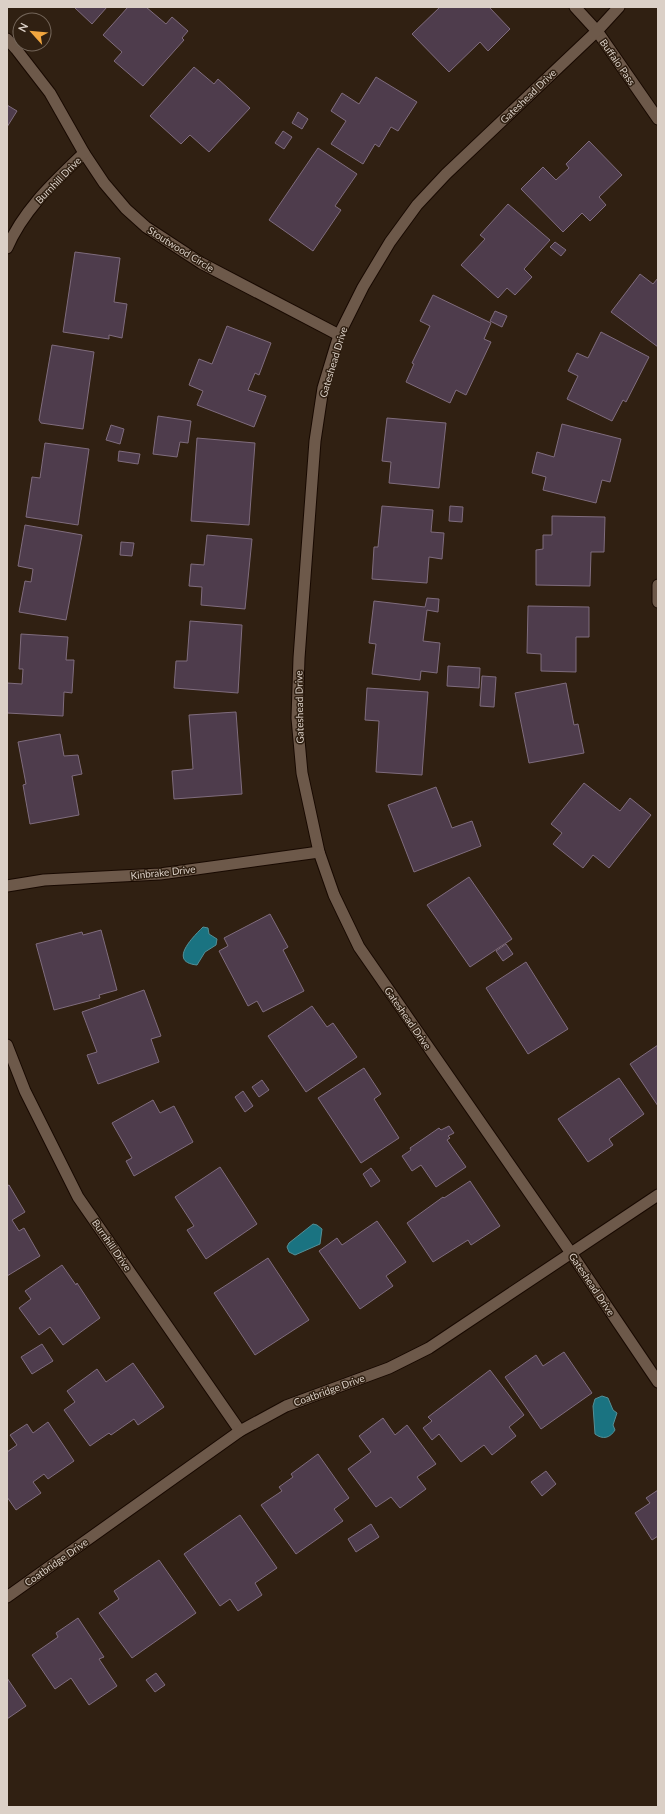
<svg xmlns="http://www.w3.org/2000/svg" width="665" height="1814" viewBox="0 0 665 1814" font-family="Lato,sans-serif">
  <rect width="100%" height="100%" fill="#302012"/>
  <!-- water -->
  <g fill="#1a7381" stroke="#548f96">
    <path d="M203 927 208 928 209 934 217 939 216 945 205 952 197 965C167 962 194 936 203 927Z"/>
    <path d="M313 1224 317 1225 322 1229 320 1244 295 1255 289 1252 287 1247 289 1243Z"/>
    <path d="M602 1396 608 1398 613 1410 617 1413 613 1425 615 1430C610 1438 603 1440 595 1434L593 1406 595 1399Z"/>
  </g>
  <!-- building -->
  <g fill="#4e3c4c" stroke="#7f6c7d">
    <path d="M74 7H107L92 24Z"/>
    <path d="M128 7H146L166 24 172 17 188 31 182 38 184 40 143 86 114 61 122 52 103 35Z"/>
    <path d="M440 7H489L510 29 488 51 480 42 449 72 412 34Z"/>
    <path d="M194 67 214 84 218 79 250 108 209 152 190 135 181 144 150 116Z"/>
    <path d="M376 77 417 102 398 131 391 127 379 147 375 144 363 164 331 144 346 121 331 111 342 93 359 104Z"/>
    <path d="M7 105 17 111 7 127Z"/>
    <path d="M298 112 308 119 302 129 292 123Z"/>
    <path d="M283 131 292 137 284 149 275 143Z"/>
    <path d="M589 141 622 175 599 197 606 205 590 221 582 213 563 232 521 189 543 167 556 180 569 168 566 164Z"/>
    <path d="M318 148 357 174 335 206 341 210 313 251 269 220Z"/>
    <path d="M508 204 550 240 524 269 532 277 515 295 507 288 498 298 461 265 485 239 480 235Z"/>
    <path d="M555 242 566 250 561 256 550 247Z"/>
    <path d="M75 252 120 258 114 302 127 304 122 338 109 335V339L63 332Z"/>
    <path d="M640 274 653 284 658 278V347L611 312Z"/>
    <path d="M433 295 491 323 484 339 491 342 466 395 456 390 450 403 406 382 414 364 412 363 430 326 420 321Z"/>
    <path d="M495 311 507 316 502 327 490 321Z"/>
    <path d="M227 326 271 343 259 375 255 373 248 390 266 396 254 427 197 405 203 391 189 385 199 359 212 364Z"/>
    <path d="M601 332 649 357 626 402 623 400 612 421 567 399 578 376 568 371 577 353 588 358Z"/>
    <path d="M52 345 94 352 83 429 41 423 39 420Z"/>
    <path d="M158 416 191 421 188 443 180 442 177 457 153 454Z"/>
    <path d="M387 418 446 423 439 488 389 483 391 462 382 461Z"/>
    <path d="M562 424 621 439 610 482 602 480 596 503 543 490 546 477 532 473 537 452 554 457Z"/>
    <path d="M111 425 124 429 120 444 106 440Z"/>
    <path d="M197 438 255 443 249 525 191 521Z"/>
    <path d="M45 443 89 449 78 525 26 517 32 477 40 478Z"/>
    <path d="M119 451 140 454 138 464 118 461Z"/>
    <path d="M382 506 433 510 431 532 444 533 442 559 429 557 427 583 372 579 374 547H378Z"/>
    <path d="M450 506 463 507 462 522 449 521Z"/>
    <path d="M552 516 605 517 604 552H591L590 586 536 585V550L543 549V535H552Z"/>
    <path d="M25 525 82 535 66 620 19 612 25 581 31 582 33 569 18 566Z"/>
    <path d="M207 535 252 539 245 609 201 605 202 587 189 586 191 564 204 565Z"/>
    <path d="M121 542 134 543 132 556 120 555Z"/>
    <path d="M427 598 439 599 438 612 427 610 423 641 440 643 437 673 421 671 420 680 372 674 376 644 369 643 374 601 425 607Z"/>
    <path d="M528 606 589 607V637H576V672L541 671V654L527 653Z"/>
    <path d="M190 621 242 625 238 693 174 688 176 661H187Z"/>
    <path d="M21 634 68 637 66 660H74L72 693 64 692 63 716 7 713V683L22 684 23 669H19Z"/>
    <path d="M448 666 480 668 479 688 447 686Z"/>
    <path d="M482 676 496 677 494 707 480 706Z"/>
    <path d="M566 683 574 725 578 724 584 753 529 763 515 693Z"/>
    <path d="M367 688 428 692 422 775 376 772 379 721 365 720Z"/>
    <path d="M236 712 242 794 174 799 172 771 193 769 189 715Z"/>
    <path d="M60 734 64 756 78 755 82 774 72 776 79 815 30 824 23 785 26 784 18 742Z"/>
    <path d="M584 783 620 811 630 798 651 815 609 868 593 855 583 868 553 844 562 833 551 824Z"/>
    <path d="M436 787 452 828 472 821 481 846 414 872 388 805Z"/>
    <path d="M469 877 512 939 470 967 427 905Z"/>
    <path d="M270 914 288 947 283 950 304 991 263 1012 257 1001 248 1006 219 951 228 946 224 938Z"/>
    <path d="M101 930 117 990 99 995 100 998 54 1010 36 944 82 932 83 935Z"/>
    <path d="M506 944 513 954 503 961 496 951Z"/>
    <path d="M526 962 568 1029 528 1054 486 988Z"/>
    <path d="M144 990 161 1036 151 1039 159 1062 98 1084 87 1055 97 1052 82 1012Z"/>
    <path d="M312 1006 327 1027 333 1023 357 1057 306 1092 268 1036Z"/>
    <path d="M658 1045V1106L630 1064Z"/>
    <path d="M364 1068 381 1094 374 1099 399 1138 361 1163 318 1098Z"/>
    <path d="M619 1078 644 1114 609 1139 613 1145 588 1162 558 1119Z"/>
    <path d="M262 1080 269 1090 259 1097 252 1087Z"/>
    <path d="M243 1091 253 1106 245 1112 235 1097Z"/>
    <path d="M153 1100 160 1113 174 1106 193 1142 134 1176 126 1161 132 1158 112 1123Z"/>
    <path d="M449 1126 454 1133 448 1136 450 1138 447 1140 466 1167 436 1187 421 1165 412 1171 402 1156 411 1150 410 1148 439 1128 441 1130Z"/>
    <path d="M220 1167 257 1224 206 1259 187 1230 194 1226 175 1197Z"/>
    <path d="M371 1168 380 1181 371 1187 363 1174Z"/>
    <path d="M470 1181 500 1226 471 1245 468 1240 433 1262 407 1223 443 1197 444 1198Z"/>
    <path d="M9 1185 25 1212 12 1220 19 1231 24 1228 40 1256 7 1276V1186Z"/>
    <path d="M377 1221 406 1262 386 1276 393 1286 360 1309 319 1251 337 1238 342 1245Z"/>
    <path d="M268 1258 309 1320 255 1355 214 1293Z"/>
    <path d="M62 1265 76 1285 77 1283 100 1318 63 1345 50 1327 39 1335 19 1308 31 1299 25 1291Z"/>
    <path d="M42 1344 53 1361 32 1374 21 1357Z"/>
    <path d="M564 1352 592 1393 541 1429 505 1377 536 1355 543 1366Z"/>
    <path d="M133 1363 164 1407 138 1425 134 1419 111 1435 109 1433 90 1446 64 1410 75 1402 67 1391 97 1369 106 1382Z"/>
    <path d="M490 1370 524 1415 509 1427 516 1436 492 1455 484 1445 461 1462 439 1434 432 1440 423 1428 432 1421 428 1417Z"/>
    <path d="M383 1418 395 1435 407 1425 436 1464 417 1477 426 1489 400 1508 391 1497 376 1507 348 1469 371 1452 359 1436Z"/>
    <path d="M48 1422 74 1461 48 1479 44 1474 33 1482 41 1493 16 1510 7 1497V1452L17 1445 10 1435 27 1424 33 1433Z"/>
    <path d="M318 1454 349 1498 334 1509 343 1521 296 1554 261 1505 282 1491 279 1487 293 1477 291 1474Z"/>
    <path d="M546 1471 556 1484 542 1496 531 1482Z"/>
    <path d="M658 1490V1536L652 1540 635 1513 650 1503 646 1498Z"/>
    <path d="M240 1515 277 1568 255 1583 262 1595 238 1611 230 1599 220 1606 184 1554Z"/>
    <path d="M371 1524 379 1537 356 1552 348 1539Z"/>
    <path d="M159 1560 196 1613 132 1658 99 1613 119 1599 114 1591Z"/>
    <path d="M78 1618 104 1657 99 1659 117 1686 89 1705 71 1678 55 1689 32 1655 58 1637 56 1633Z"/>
    <path d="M156 1673 165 1685 155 1692 146 1680Z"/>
    <path d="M7 1678 26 1706 7 1719Z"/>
  </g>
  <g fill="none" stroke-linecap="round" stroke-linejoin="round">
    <!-- minor casing -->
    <g stroke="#180900" stroke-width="13">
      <g id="minor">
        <path d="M575 7 597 31 658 119"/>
        <path d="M619 7 597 31 446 174 417 205 390 242 363 287 339 335 323 388 315 441 299 658 297 718 302 773 319 852 334 895 359 947 571 1253 658 1382"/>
        <path d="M7 39 16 49 50 93 84 153 104 183 126 209 146 227 201 263 339 335"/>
        <path d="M7 248C24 209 54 182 84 153"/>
        <path d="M658 585V602"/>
        <path d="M7 886 44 880 160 874 319 852"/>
        <path d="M7 1045 25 1091 78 1197 240 1431"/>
        <path d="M7 1597 240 1431 286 1406 389 1368 429 1348 658 1195"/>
      </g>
    </g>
    <!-- minor -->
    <use href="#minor" stroke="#6d594a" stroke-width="11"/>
  </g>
  <g text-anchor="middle" stroke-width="3" stroke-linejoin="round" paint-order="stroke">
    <!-- street labels -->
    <g font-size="10" fill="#dbd0c7" stroke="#302012">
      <text transform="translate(618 62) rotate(55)" y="4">Buffalo Pass</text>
      <text transform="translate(528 96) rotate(-44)" y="4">Gateshead Drive</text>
      <text transform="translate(58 180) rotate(-46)" y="4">Burnhill Drive</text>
      <text transform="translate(181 249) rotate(32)" y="4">Stoutwood Circle</text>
      <text transform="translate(333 362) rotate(-73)" y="4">Gateshead Drive</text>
      <text transform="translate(299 707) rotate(-91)" y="4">Gateshead Drive</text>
      <text transform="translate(163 872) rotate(-6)" y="4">Kinbrake Drive</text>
      <text transform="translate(408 1018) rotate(55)" y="4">Gateshead Drive</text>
      <text transform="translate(112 1245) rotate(55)" y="4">Burnhill Drive</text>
      <text transform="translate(592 1284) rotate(56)" y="4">Gateshead Drive</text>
      <text transform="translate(329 1390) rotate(-20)" y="4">Coatbridge Drive</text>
      <text transform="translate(56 1562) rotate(-35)" y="4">Coatbridge Drive</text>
    </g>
  </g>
  <!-- border -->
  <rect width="665" height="1814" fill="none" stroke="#dbd0c7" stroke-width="16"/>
  <!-- north arrow -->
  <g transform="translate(32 32) rotate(297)"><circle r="19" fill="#302012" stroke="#74665a"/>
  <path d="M0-3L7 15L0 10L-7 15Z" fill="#f1a63f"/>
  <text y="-6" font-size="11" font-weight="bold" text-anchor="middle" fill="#dbd0c7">N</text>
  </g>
</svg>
